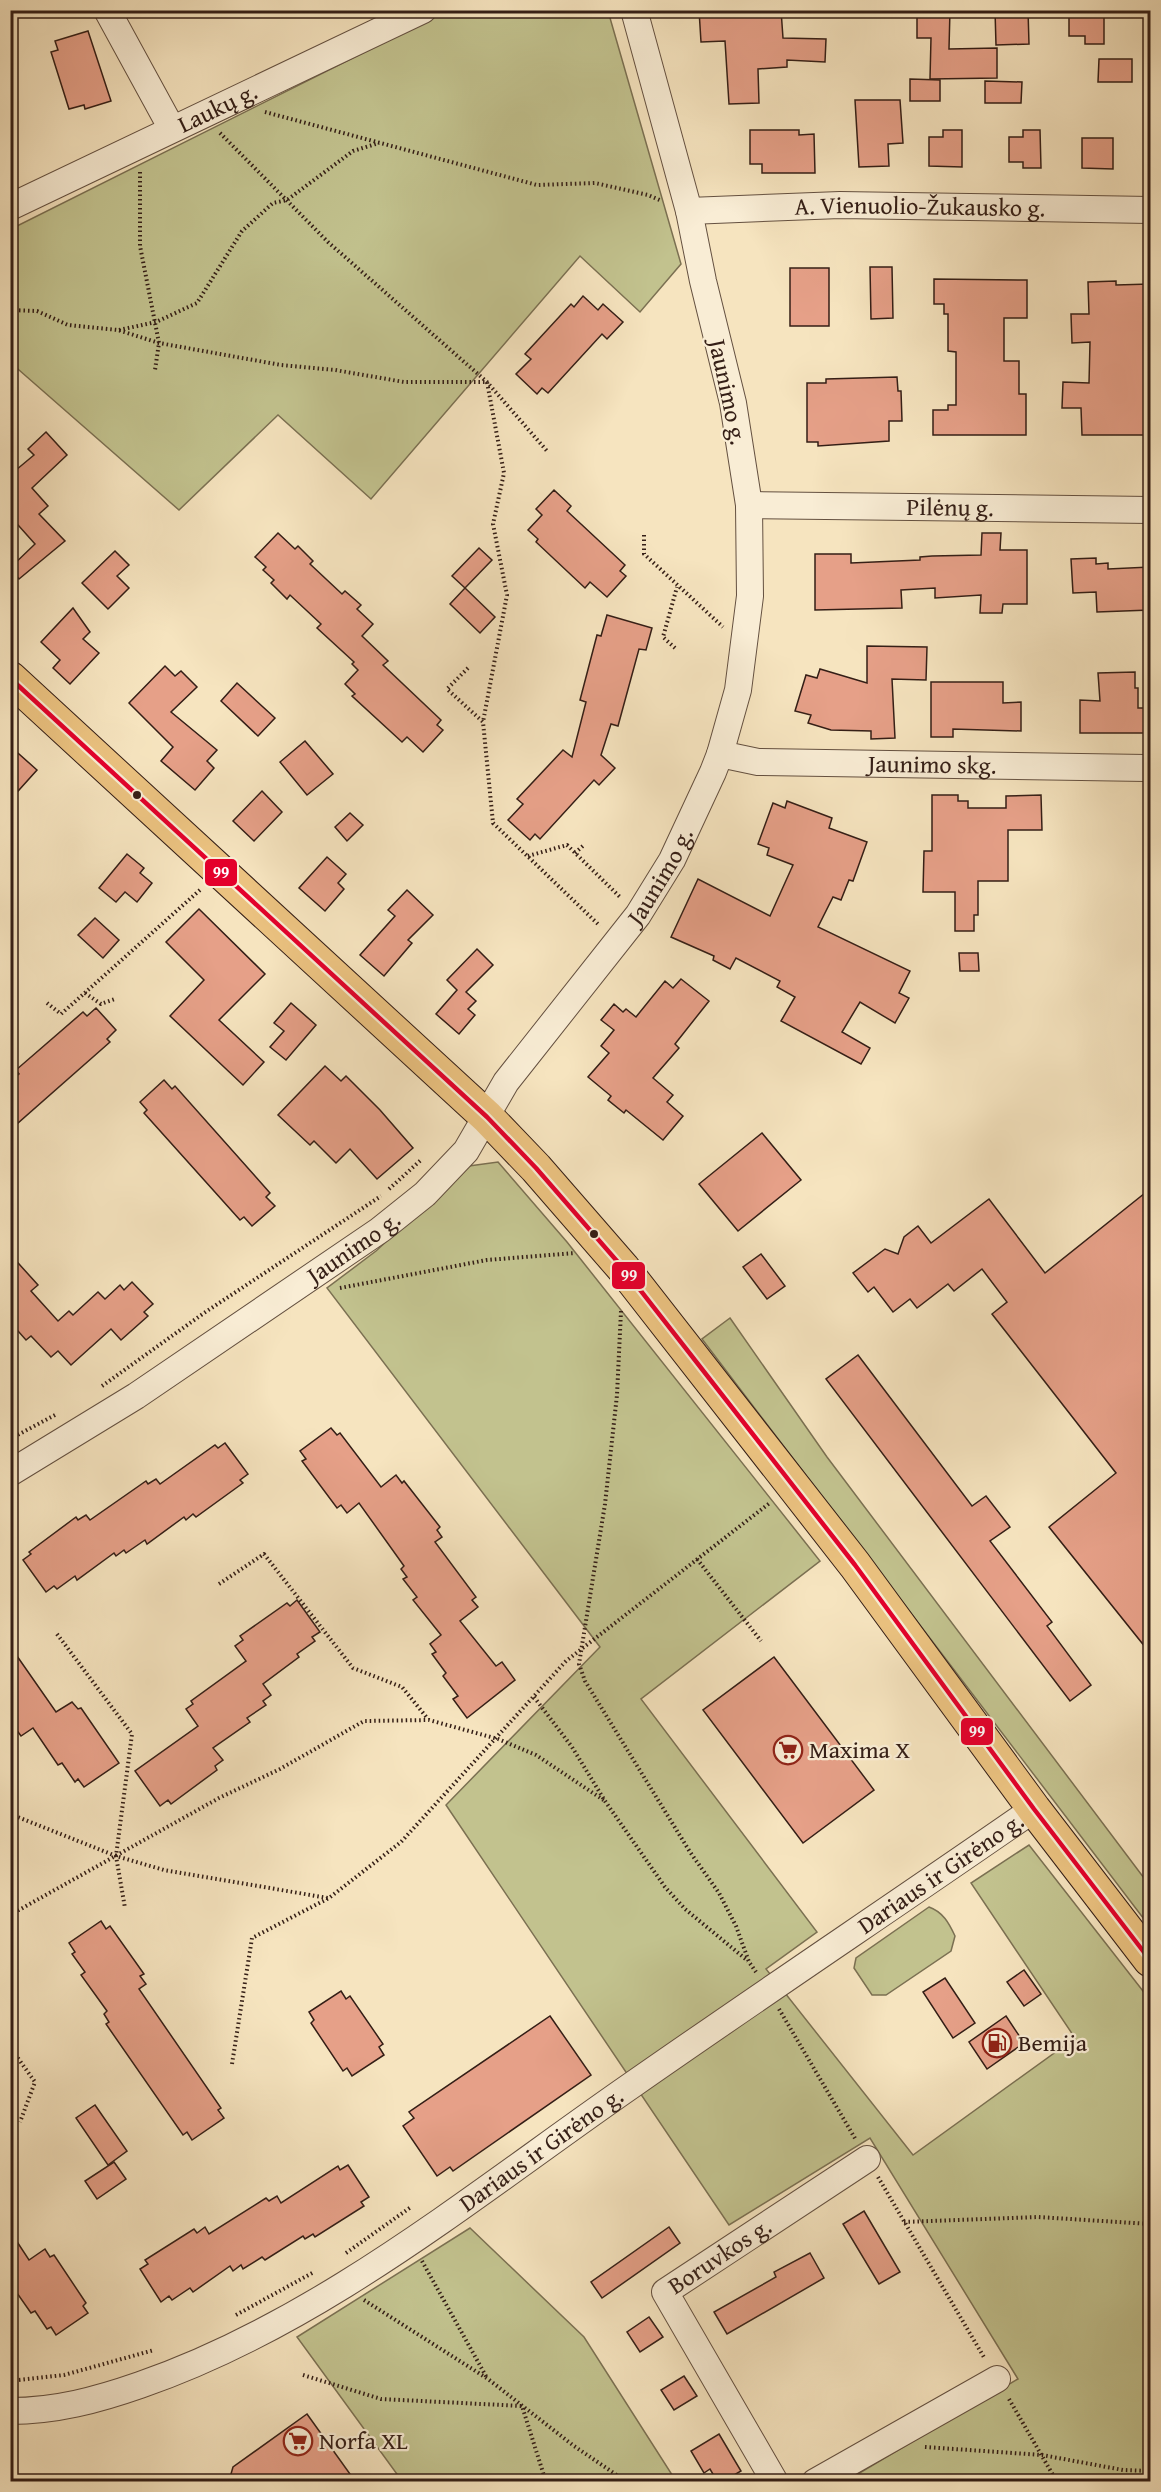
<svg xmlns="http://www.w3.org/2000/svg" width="1161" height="2492" viewBox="0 0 1161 2492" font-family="'Gentium Book Plus',serif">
  <rect width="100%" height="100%" fill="#f6e4bf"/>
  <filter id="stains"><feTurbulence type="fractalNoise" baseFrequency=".00333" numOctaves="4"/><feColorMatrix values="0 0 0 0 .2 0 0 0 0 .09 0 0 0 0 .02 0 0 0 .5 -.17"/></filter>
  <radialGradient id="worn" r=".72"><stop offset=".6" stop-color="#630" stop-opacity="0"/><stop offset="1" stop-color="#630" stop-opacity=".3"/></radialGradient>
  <!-- green -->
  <g fill="#c2c28e" stroke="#7b7052" stroke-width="1.5">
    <path d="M447 11H608L681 264 640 312 580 256 371 499 278 415 179 510 11 363V229Z"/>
    <path d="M498 1162 567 1242 820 1561 641 1699 817 1932 766 1969 913 2155 1075 2038 971 1883 1029 1845 1150 2000V2481H846L1018 2379 870 2138 729 2225 446 1805 600 1647 327 1288 376 1251 469 1166Z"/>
    <path d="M730 1318 827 1457 1150 1886V1927L702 1339Z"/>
    <path d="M929 1907C943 1912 949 1923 955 1936L951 1951 886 1995H872L854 1968 856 1958Z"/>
    <path d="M470 2228 584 2337 676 2481H402L297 2337Z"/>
  </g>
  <!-- building -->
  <g fill="#e6a088" stroke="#341e16" stroke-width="1.5">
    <path d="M699 10H781L783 38 826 39 825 62 787 60V67L758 69 759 103 729 104 725 41 701 42Z"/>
    <path d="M927 10H950L949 49 997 48V78L930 79 931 38H917V13H927Z"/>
    <path d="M995 10H1028L1029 44 996 45Z"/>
    <path d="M1069 10H1104V44H1085V36H1069Z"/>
    <path d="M88 31 111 101 85 109 84 105 69 109 51 52 58 50 55 41Z"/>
    <path d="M1099 59H1132V82H1098Z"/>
    <path d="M910 79 940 80V101H910Z"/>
    <path d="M985 81 1022 82 1021 103H985Z"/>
    <path d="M855 100H900L903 143 888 144 889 166 859 167Z"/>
    <path d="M750 130H799V135L814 134 815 173H762V164H750Z"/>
    <path d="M943 130H962V167L929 166V137H943Z"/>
    <path d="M1023 130H1040L1041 168H1023V162H1009V137H1023Z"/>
    <path d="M1082 138H1113V169L1082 168Z"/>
    <path d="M870 267H892L893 318 871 319Z"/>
    <rect x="790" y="268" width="39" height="58"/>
    <path d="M934 279 1027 280V318H1004V361H1019V394H1026V435H933V410H948V405H956V352L948 351V314H944V304H934Z"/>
    <path d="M1116 281V285L1150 284V435H1082L1081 408H1062L1063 382 1089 383 1090 342 1072 343 1071 314H1089L1088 282Z"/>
    <path d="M583 296 598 310 603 304 623 322 607 339 602 334 548 393 542 388 537 394 516 374 531 359 525 354 571 304 574 307Z"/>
    <path d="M897 377 898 391H901L902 421H889V441L818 446V442H807V383H826V379Z"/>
    <path d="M46 432 67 455 32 488 48 506 39 514 65 541 19 579 10 568 35 544 10 516V475L34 455 28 449Z"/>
    <path d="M554 490 571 506 567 511 625 565 620 571 626 576 607 597 590 582 585 588 536 542 538 539 528 530 542 515 536 509Z"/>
    <path d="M278 533 295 549 298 546 313 561 310 564 342 594 345 591 361 605 357 609 373 624 362 636 388 661 383 665 441 720 437 725 443 730 423 752 407 737 402 742 352 696 355 694 345 684 358 670 352 664 354 662 317 628 321 624 290 595 287 599 271 583 274 580 263 570 266 567 255 557Z"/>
    <path d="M982 533H1001L1000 550H1027V604H1003L1002 613H980L981 595 935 598V588L901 590 902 608 815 610V554H851V563L920 560V557L932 556 981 555Z"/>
    <path d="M479 548 492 560 465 588 452 576Z"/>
    <path d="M115 551 129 565 117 576 129 588 108 609 82 583Z"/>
    <path d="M1096 558V564L1108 563V569L1150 567V610L1097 612 1096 592 1073 593 1071 559Z"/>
    <path d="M465 588 495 617 480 633 450 604Z"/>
    <path d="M73 608 90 632 83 639 99 653 70 684 53 668 60 660 41 642Z"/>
    <path d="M607 615 652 628 646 650 639 649 618 726 611 724 601 755 615 768 599 785 594 780 540 839 535 834 530 840 508 820 523 804 517 799 563 750 572 757 586 702 580 700 597 635 601 636Z"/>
    <path d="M867 646 927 647 926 680 892 679 895 738 871 739V731L831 730 808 723 811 715 795 711 806 675 817 678 820 669 867 683Z"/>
    <path d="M165 666 175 676 181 671 197 687 171 712 217 750 207 761 214 768 195 790 161 761 173 747 129 703Z"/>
    <path d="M1135 672V688H1138V708H1150V733H1080V700L1100 701 1098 673Z"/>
    <path d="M931 682H1003V703L1021 702V731L953 729V737H931Z"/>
    <path d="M237 683 275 718 258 736 221 701Z"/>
    <path d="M305 741 333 774 307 795 280 762Z"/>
    <path d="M10 746 37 770 10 800Z"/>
    <path d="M262 791 282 812 254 841 233 821Z"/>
    <path d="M932 795H958V801H968V808H1006V796L1041 795 1042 830H1008V881H978V915H974V931H955V892H923L924 851H932Z"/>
    <path d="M787 801 832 818 829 828 867 842 853 881 849 880 841 900 833 897 818 927 910 971 899 993 909 998 895 1023 860 1002 842 1032 870 1048 861 1064 781 1021 795 997 777 987 780 981 736 958 730 969 713 960 714 956 671 937 698 879 770 916 793 865 767 855 769 848 758 844 773 803 785 808Z"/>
    <path d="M350 813 363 825 347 841 335 827Z"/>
    <path d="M127 854 144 868 140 873 152 883 137 902 125 892 116 902 99 888Z"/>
    <path d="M327 857 346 874 338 883 344 889 325 911 299 888Z"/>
    <path d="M407 890 433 915 408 940 412 943 384 976 360 955 395 916 388 910Z"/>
    <path d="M199 909 265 974 219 1020 264 1062 243 1085 170 1016 204 980 166 942Z"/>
    <path d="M95 918 119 940 103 958 78 935Z"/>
    <path d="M477 949 493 965 466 992 476 1001 468 1009 475 1015 459 1034 436 1014 457 990 447 980Z"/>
    <path d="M959 953H978L979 971H960Z"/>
    <path d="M681 979 709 1001 675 1044 679 1048 653 1078 673 1095 667 1102 683 1116 663 1140 626 1110 624 1113 608 1100 611 1096 588 1077 609 1053 601 1046 614 1030 601 1020 614 1004 623 1012 626 1009 636 1017 665 981 673 988Z"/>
    <path d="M291 1003 316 1025 286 1060 270 1047 284 1031 274 1023Z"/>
    <path d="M96 1008 116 1030 107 1039 110 1042 10 1130V1082L19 1074 16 1070 83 1012 87 1016Z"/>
    <path d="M325 1066 341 1081 346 1076 380 1110 413 1148 377 1179 350 1149 336 1163 314 1141 310 1145 278 1115Z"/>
    <path d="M164 1080 172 1089 175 1086 270 1193 266 1197 275 1206 252 1226 244 1217 240 1220 144 1113 147 1110 140 1102Z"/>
    <path d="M762 1133 801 1180 738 1231 699 1184Z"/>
    <path d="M1150 1189V1653L1049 1527 1116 1473 992 1314 1007 1302 982 1269 954 1291 948 1284 917 1308 910 1299 893 1312 874 1287 868 1292 853 1273 885 1249 898 1254 904 1237 918 1226 931 1243 989 1199 1045 1273Z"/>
    <path d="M10 1254 38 1285 31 1291 58 1321 69 1311 73 1315 98 1292 105 1299 120 1285 124 1290 132 1282 153 1304 144 1312 148 1316 121 1340 111 1329 71 1365 58 1351 51 1357 31 1336 26 1340 10 1322Z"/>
    <path d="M761 1254 785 1286 767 1299 743 1267Z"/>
    <path d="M858 1355 972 1506 986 1496 1010 1527 990 1541 1052 1622 1047 1626 1091 1685 1070 1701 826 1379Z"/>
    <path d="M331 1428 337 1435 340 1433 381 1487 396 1475 402 1483 404 1481 440 1527 437 1530 442 1537 435 1542 476 1597 472 1600 478 1607 460 1621 496 1666 502 1662 515 1680 467 1718 453 1699 458 1696 443 1676 446 1673 432 1654 436 1652 430 1644 441 1635 413 1600 417 1597 403 1579 407 1577 401 1569 404 1566 359 1503 347 1513 341 1505 337 1508 302 1461 306 1459 300 1451Z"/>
    <path d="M225 1443 248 1474 240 1480 243 1483 196 1517 193 1514 186 1520 184 1517 147 1544 145 1540 126 1553 124 1550 116 1556 114 1553 77 1580 75 1576 57 1589 54 1586 46 1592 23 1560 31 1554 29 1552 76 1517 78 1520 86 1515 90 1520 146 1481 148 1484 156 1479 160 1484 215 1445 218 1448Z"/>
    <path d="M297 1600 320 1632 312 1637 315 1641 297 1654 299 1657 263 1684 271 1695 263 1701 266 1705 247 1718 250 1722 213 1748 223 1760 215 1766 217 1770 171 1804 168 1800 160 1806 135 1771 198 1726 186 1709 193 1704 191 1701 246 1661 235 1646 243 1640 240 1636 287 1603 290 1606Z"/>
    <path d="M10 1646 56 1712 72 1702 78 1709 81 1708 119 1763 84 1787 78 1779 75 1782 62 1763 58 1765 33 1728 21 1736 10 1721Z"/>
    <path d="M774 1657 874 1790 803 1843 703 1710Z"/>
    <path d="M101 1921 106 1929 110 1926 144 1974 140 1976 146 1984 139 1989 221 2108 218 2110 224 2118 192 2140 187 2132 183 2135 106 2024 109 2022 104 2014 107 2011 81 1975 85 1972 72 1954 75 1952 69 1943Z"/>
    <path d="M1024 1970 1041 1994 1024 2006 1007 1982Z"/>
    <path d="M945 1978 975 2023 953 2038 923 1992Z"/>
    <path d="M341 1991 346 1999 350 1996 383 2044 379 2047 384 2055 352 2076 347 2068 343 2071 311 2023 314 2020 309 2012Z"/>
    <path d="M550 2016 591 2075 453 2171 450 2167 437 2176 403 2126 414 2118 409 2112Z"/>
    <path d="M1006 2016 1024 2043 987 2069 969 2042Z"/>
    <path d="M95 2105 127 2151 108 2165 76 2118Z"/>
    <path d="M114 2162 126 2179 97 2199 85 2181Z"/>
    <path d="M348 2165 369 2197 361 2202 364 2206 315 2237 313 2234 305 2239 303 2236 265 2260 262 2257 243 2269 241 2265 233 2271 230 2266 193 2292 190 2288 172 2300 169 2296 161 2302 140 2269 148 2264 145 2260 194 2229 197 2233 205 2227 209 2234 266 2198 269 2201 277 2196 281 2203 338 2166 340 2170Z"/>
    <path d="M864 2211 900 2272 879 2284 843 2224Z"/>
    <path d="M669 2227 680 2243 602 2298 591 2282Z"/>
    <path d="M10 2231 29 2260 45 2249 50 2257 54 2255 86 2303 83 2306 88 2313 56 2335 51 2327 47 2329 35 2311 31 2313 10 2283Z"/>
    <path d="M810 2253 824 2278 727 2334 714 2312 776 2277 774 2272Z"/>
    <path d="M649 2317 663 2337 640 2352 627 2332Z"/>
    <path d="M684 2376 697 2396 674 2410 661 2390Z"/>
    <path d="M307 2414 355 2481H229L233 2467Z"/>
    <path d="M719 2434 741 2471 724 2481H717L710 2469 704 2473 691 2451Z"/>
  </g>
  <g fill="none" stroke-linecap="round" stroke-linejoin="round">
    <!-- minor casing -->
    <g stroke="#645040" stroke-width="28">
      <g id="minor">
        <path d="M107 10 172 129"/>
        <path id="s1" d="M10 207 423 10"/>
        <path id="s2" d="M689 211 840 205 1150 210"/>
        <path id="s3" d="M749 505 1150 510"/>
        <path id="s4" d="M720 754 758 762 1146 768"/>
        <path id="s5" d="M10 1473 136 1396 380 1230 425 1194 466 1151 506 1082 638 915 672 860 713 772 720 754 738 690 750 596 749 505 733 403 703 281 689 211 634 10"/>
        <path id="s6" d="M10 2411C56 2411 97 2400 140 2385 320 2323 476 2193 632 2085 765 1992 900 1902 1034 1809"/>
        <path id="s7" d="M775 2482 665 2292 867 2159"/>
        <path d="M815 2482 997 2379"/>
      </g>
    </g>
    <!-- primary casing -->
    <g stroke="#341e16" stroke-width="35">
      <path id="primary" d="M10 678 487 1117 536 1168 623 1268 855 1565 1034 1809 1150 1960"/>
    </g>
    <!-- path -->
    <g stroke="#341e16" stroke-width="4" stroke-dasharray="1.5 3" stroke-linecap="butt">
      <path d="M265 112 537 185 595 183 648 195 662 201"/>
      <path d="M220 133 328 242 487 382 547 451"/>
      <path d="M140 172V246L159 343 155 370"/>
      <path d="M10 310 37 311 68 325 118 330 159 343 281 365 335 370 404 382H487L504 473 493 524 507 595 483 722"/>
      <path d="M119 330 156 322 197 303 242 231 273 203 287 200 353 151 379 143"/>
      <path d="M644 535V554L723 627"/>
      <path d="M675 648 663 637 677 587"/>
      <path d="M468 668 447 689 483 722 493 823 600 926"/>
      <path d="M575 853 585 844"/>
      <path d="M528 856 567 845 621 898"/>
      <path d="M85 993 101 1004 115 999"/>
      <path d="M47 1003 61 1014 200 890"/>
      <path d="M389 1189 421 1160"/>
      <path d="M340 1288 487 1260 575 1253"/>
      <path d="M621 1311 617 1395 605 1504 579 1664 585 1681 690 1852 719 1893 736 1926 749 1962 756 1972"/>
      <path d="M102 1386 204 1313 381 1196"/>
      <path d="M10 1439 55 1415"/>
      <path d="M697 1559 761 1641"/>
      <path d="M219 1584 264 1554 353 1668 402 1687 428 1719"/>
      <path d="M57 1634 132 1734 116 1856 125 1908"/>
      <path d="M534 1697 572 1747 605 1801 665 1887 685 1909 748 1961"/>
      <path d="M10 1814 116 1856 164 1870 328 1898"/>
      <path d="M10 1915 219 1798 280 1769 364 1721 429 1720 498 1739 536 1755 605 1801"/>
      <path d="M779 2009 856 2140"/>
      <path d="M10 2047 35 2082 20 2122"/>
      <path d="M232 2064 252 1938 329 1898 401 1842 566 1661 771 1502"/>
      <path d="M878 2177 985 2359"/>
      <path d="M904 2222 1038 2217 1150 2224"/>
      <path d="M346 2253 411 2207"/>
      <path d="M422 2261 487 2378"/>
      <path d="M364 2300 488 2379 574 2446 627 2482"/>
      <path d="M236 2315 314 2272"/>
      <path d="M303 2375 381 2399 522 2406 546 2482"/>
      <path d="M10 2381 64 2375 154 2350"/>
      <path d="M1009 2399 1057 2482"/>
      <path d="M925 2447 1042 2455 1123 2470 1150 2471"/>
    </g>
    <!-- minor -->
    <use href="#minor" stroke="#f9edd5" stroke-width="26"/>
    <!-- primary -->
    <use href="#primary" stroke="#ebc280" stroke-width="33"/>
    <!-- bus-1 casing -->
    <g stroke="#f9edd5" stroke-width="9">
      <path id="bus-1" d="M10 678 487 1117 536 1168 623 1268 855 1565 1034 1809 1150 1960"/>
    </g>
    <!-- bus-1 -->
    <use href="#bus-1" stroke="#e4002b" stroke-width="4.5"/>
  </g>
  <!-- icons -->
  <defs>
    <g id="supermarket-ring" transform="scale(1.5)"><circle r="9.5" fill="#f9edd5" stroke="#8f2418" stroke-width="1.5"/><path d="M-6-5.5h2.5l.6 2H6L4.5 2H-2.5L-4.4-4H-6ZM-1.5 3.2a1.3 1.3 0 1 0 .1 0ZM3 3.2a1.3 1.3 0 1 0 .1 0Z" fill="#8f2418"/></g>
    <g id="fuel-ring" transform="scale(1.5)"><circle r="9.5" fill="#f9edd5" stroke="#8f2418" stroke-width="1.5"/><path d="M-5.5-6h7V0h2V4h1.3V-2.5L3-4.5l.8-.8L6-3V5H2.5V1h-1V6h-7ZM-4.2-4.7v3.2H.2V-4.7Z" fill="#8f2418"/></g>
  </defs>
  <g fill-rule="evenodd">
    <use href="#supermarket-ring" x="788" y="1750"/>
    <use href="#fuel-ring" x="997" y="2043"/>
    <use href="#supermarket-ring" x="298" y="2441"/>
  </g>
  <!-- markers -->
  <g fill="#341e16" stroke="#f9edd5" stroke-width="2">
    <circle cx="137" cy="795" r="5"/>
    <circle cx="594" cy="1234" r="5"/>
  </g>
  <g text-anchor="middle" stroke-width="4.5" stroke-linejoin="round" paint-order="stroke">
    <!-- street labels -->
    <g font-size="24" fill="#341e16" stroke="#f9edd5">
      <text dy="8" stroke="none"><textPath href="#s1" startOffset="230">Laukų g.</textPath></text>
      <text dy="8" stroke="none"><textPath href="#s2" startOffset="231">A. Vienuolio-Žukausko g.</textPath></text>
      <text transform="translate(728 392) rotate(78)" y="8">Jaunimo g.</text>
      <text dy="8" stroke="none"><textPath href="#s3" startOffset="201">Pilėnų g.</textPath></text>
      <text dy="8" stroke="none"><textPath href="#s4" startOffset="213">Jaunimo skg.</textPath></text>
      <text dy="8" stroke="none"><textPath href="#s5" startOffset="897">Jaunimo g.</textPath></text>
      <text dy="8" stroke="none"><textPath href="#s5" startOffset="411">Jaunimo g.</textPath></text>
      <text dy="8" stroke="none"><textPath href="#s6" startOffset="1086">Dariaus ir Girėno g.</textPath></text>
      <text dy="8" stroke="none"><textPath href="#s6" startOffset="600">Dariaus ir Girėno g.</textPath></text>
      <text dy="8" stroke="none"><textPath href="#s7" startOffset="285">Boruvkos g.</textPath></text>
    </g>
    <!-- poi labels -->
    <g font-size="24" fill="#341e16" stroke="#f9edd5" text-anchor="start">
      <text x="809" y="1758">Maxima X</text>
      <text x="1018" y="2051">Bemija</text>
      <text x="319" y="2449">Norfa XL</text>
    </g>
  </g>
  <g stroke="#f9edd5" stroke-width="2">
    <rect x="204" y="858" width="34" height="29" rx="6" fill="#e4002b"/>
    <rect x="611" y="1261" width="35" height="29" rx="6" fill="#e4002b"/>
    <rect x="960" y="1717" width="34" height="29" rx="6" fill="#e4002b"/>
  </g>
  <g font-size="16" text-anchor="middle" font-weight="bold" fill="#fff">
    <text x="221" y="878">99</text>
    <text x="629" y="1281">99</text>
    <text x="977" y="1737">99</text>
  </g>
  <!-- margin -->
  <rect width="1161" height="2492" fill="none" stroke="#f6e4bf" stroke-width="36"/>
  <rect x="12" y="12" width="1137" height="2468" fill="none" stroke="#341e16" stroke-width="3"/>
  <rect x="18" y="18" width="1125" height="2456" fill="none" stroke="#341e16" stroke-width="1.5"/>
  <rect width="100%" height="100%" filter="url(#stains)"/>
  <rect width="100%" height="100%" fill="url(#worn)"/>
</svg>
